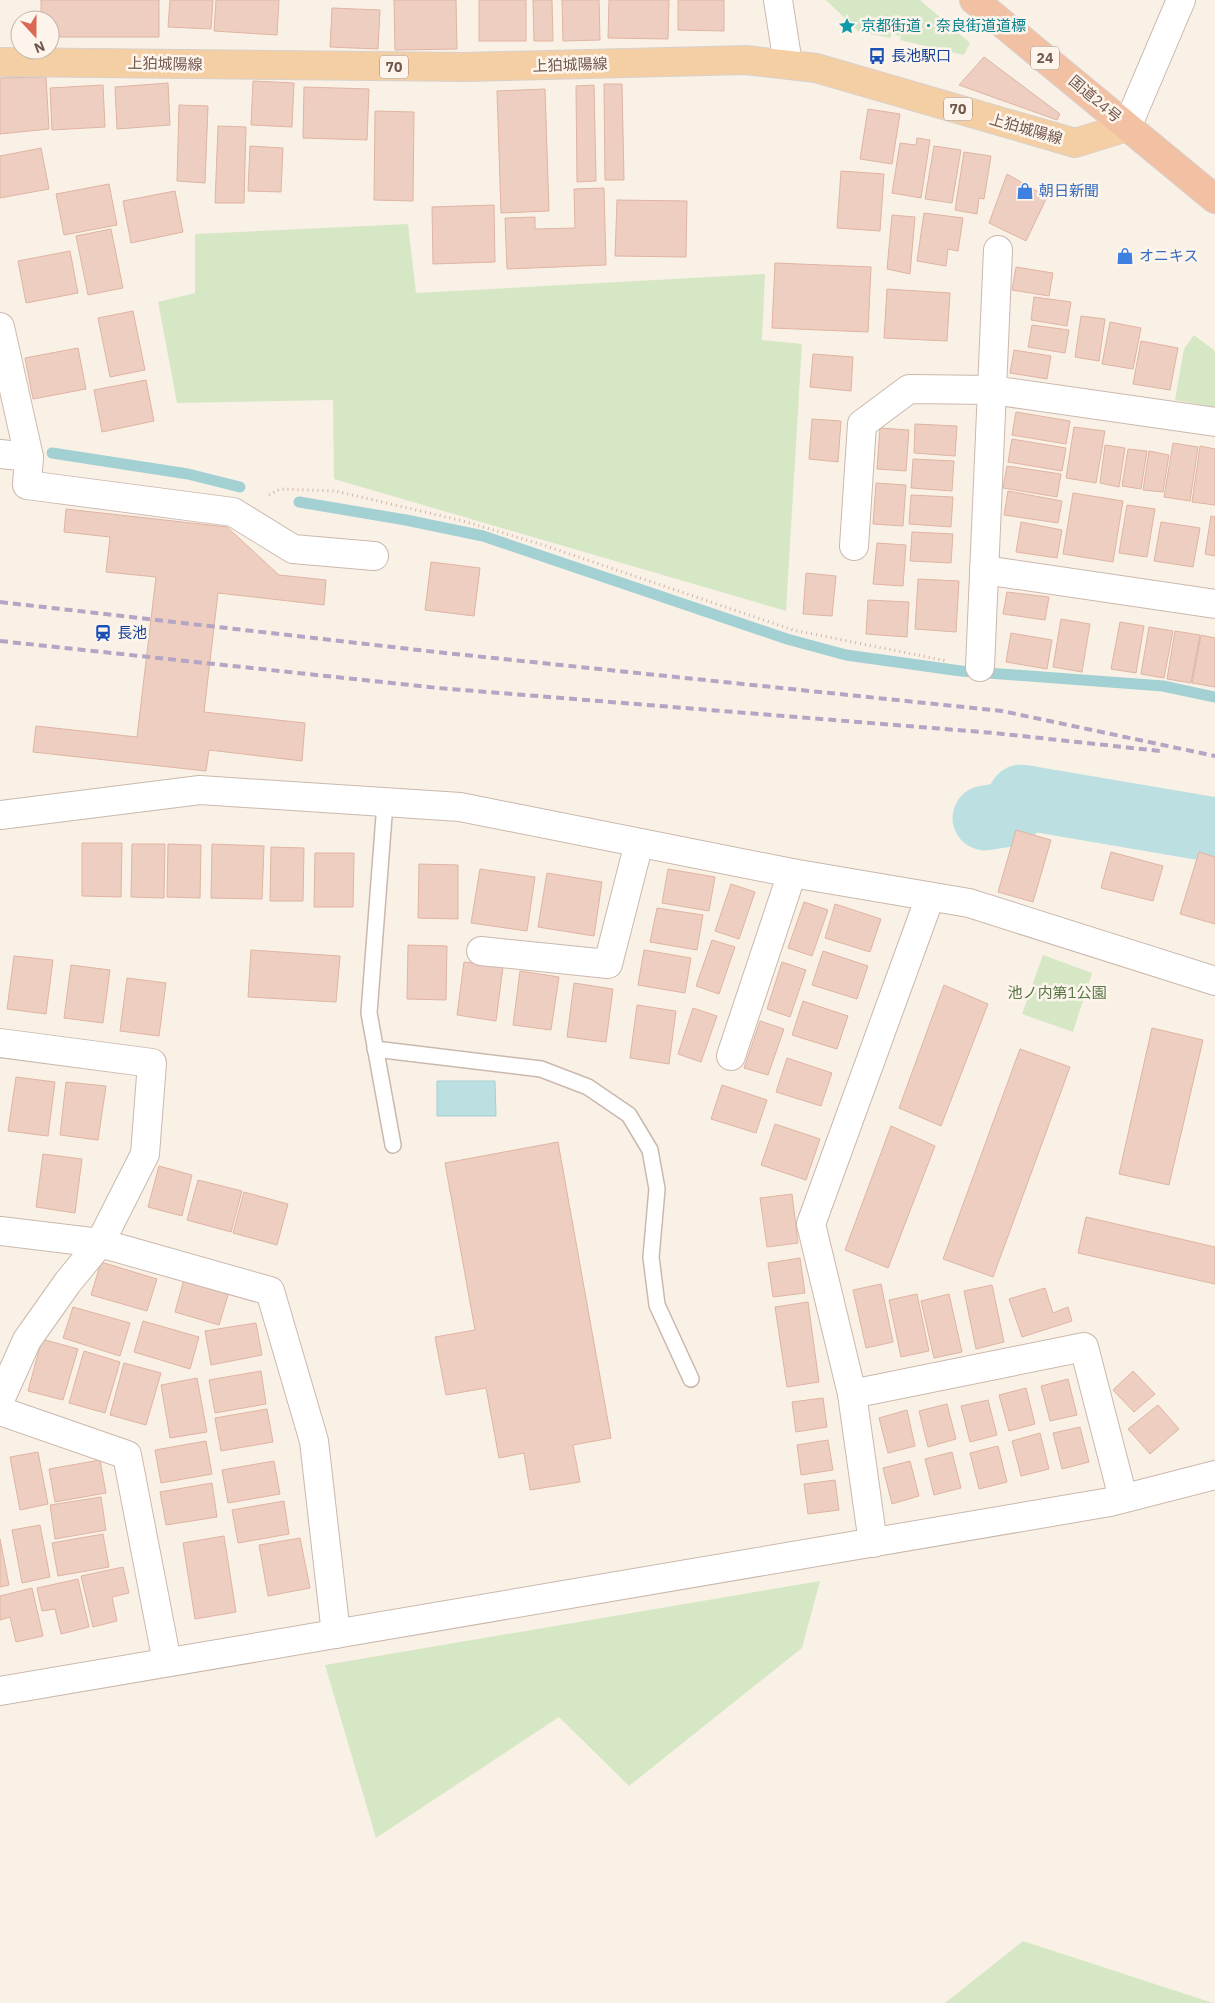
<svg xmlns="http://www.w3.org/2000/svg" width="1215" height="2003" viewBox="0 0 1215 2003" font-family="'IBM Plex Sans','Noto Sans JP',sans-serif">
  <rect width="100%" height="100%" fill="#faf1e6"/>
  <!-- green -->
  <g fill="#d6e7c6">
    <path d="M826 0H920L970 43 964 55 900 40 901 36 892 34 890 38 859 32Z"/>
    <path d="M408 224 416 293 765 274 762 340 802 344 786 611 334 479 333 400 177 403 158 302 195 293V234Z"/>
    <path d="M1194 335 1215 351V407L1175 400 1184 349Z"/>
    <path d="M1043 955 1092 973 1073 1032 1022 1014Z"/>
    <path d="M820 1581 802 1648 629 1786 559 1717 376 1838 325 1665Z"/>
    <path d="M1023 1941 1213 2003H945Z"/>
  </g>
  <!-- water -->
  <g fill="#bce0e2" stroke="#a3d0d3">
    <path d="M1022 780 1133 788 1160 821 1007 796Z"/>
    <path d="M437 1081H495L496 1116H437Z"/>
  </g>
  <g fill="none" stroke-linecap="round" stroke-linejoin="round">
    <!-- stream -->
    <g stroke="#a3d0d3" stroke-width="11">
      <path d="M52 453 188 474 240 487"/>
      <path d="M299 502 406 520 483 536 787 639 846 655 961 671 1163 686 1215 697"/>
    </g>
    <!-- river -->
    <path stroke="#bce0e2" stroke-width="65" d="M985 818 1010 814 1021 797 1215 830"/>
  </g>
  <!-- building -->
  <g fill="#eecec0" stroke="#dfb4a2">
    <path d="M41 0H159V37H50V20H41Z"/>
    <path d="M170 0H213L211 29 168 27Z"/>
    <path d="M216 0H279L277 35 214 31Z"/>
    <path d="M394 0H456L457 49 395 50Z"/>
    <rect x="479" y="0" width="47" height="41"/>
    <path d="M533 0H552L553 41H534Z"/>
    <path d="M562 0H599L600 40 563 41Z"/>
    <path d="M609 0H669L668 39 608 38Z"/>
    <path d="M678 0H724V31L678 30Z"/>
    <path d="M332 8 380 10 378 49 330 47Z"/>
    <path d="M984 57 1060 114 1057 120 959 85Z"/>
    <path d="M46 77 49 129 0 134V78Z"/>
    <path d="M253 81 294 83 292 127 251 125Z"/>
    <path d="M168 83 170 125 117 129 115 87Z"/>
    <path d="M604 84H622L624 180H605Z"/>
    <path d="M103 85 105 127 52 130 50 88Z"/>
    <path d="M594 85 596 181 577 182 576 86Z"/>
    <path d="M304 87 369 89 367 140 303 138Z"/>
    <path d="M545 89 549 211 501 213 497 91Z"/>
    <path d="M179 105 208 106 205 183 177 181Z"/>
    <path d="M868 109 900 114 892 164 860 159Z"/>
    <path d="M375 111 414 112 413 201 374 200Z"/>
    <path d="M218 126 246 127 244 203H215Z"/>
    <path d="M917 138 930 140 921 198 892 193 900 143 916 145Z"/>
    <path d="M250 146 283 148 281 192 248 191Z"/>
    <path d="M934 146 961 150 952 203 925 199Z"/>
    <path d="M41 148 49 189 0 198V156Z"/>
    <path d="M964 152 991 156 984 199 979 198 977 214 955 210Z"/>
    <path d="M841 171 884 174 880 231 837 228Z"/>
    <path d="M1007 174 1047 197 1026 241 989 223Z"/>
    <path d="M109 184 117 225 64 235 56 194Z"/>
    <path d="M604 188 606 265 507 269 505 218 535 217V229L575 228 574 189Z"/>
    <path d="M175 191 183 232 131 243 123 201Z"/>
    <path d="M617 200 687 201 686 257 615 256Z"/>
    <path d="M494 205 495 262 433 264 432 207Z"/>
    <path d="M924 213 963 218 958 251 948 249 946 266 917 261Z"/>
    <path d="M892 215 915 217 910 274 887 269Z"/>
    <path d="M111 229 123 288 88 295 76 236Z"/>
    <path d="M70 251 78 293 26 303 18 261Z"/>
    <path d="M775 263 871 267 868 332 772 328Z"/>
    <path d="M1016 267 1053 273 1049 296 1012 290Z"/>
    <path d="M887 289 950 293 947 341 884 338Z"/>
    <path d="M1034 297 1071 302 1067 326 1031 320Z"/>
    <path d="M133 311 145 370 110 377 98 318Z"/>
    <path d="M1081 316 1105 319 1099 361 1075 357Z"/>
    <path d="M1110 322 1141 328 1133 369 1102 364Z"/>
    <path d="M1032 325 1069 330 1065 353 1028 347Z"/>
    <path d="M1141 341 1178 348 1170 390 1133 384Z"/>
    <path d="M78 348 86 389 33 399 25 358Z"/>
    <path d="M1014 350 1051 356 1047 379 1010 373Z"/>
    <path d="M813 354 853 357 851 391 810 387Z"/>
    <path d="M146 380 154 421 102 432 94 390Z"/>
    <path d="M1016 412 1070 421 1066 444 1012 435Z"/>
    <path d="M812 419 841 421 838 462 809 459Z"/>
    <path d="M915 424 957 426 955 456 914 453Z"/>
    <path d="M1074 427 1105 431 1096 483 1066 478Z"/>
    <path d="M880 428 909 430 906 471 877 469Z"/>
    <path d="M1012 439 1066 448 1062 471 1008 462Z"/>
    <path d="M1173 443 1198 447 1190 501 1164 497Z"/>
    <path d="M1105 445 1125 448 1119 487 1100 483Z"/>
    <path d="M1200 446 1215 449V505L1192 502Z"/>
    <path d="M1128 449 1147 451 1141 489 1122 486Z"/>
    <path d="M1149 451 1169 455 1163 492 1143 490Z"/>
    <path d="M913 459 954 461 952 491 911 488Z"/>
    <path d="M1007 466 1061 474 1057 497 1003 488Z"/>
    <path d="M876 483 906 485 903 526 873 524Z"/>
    <path d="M1008 491 1062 501 1058 523 1004 515Z"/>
    <path d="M1073 493 1123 501 1113 562 1063 554Z"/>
    <path d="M911 495 953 497 951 527 909 524Z"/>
    <path d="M1127 505 1155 509 1147 557 1119 553Z"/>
    <path d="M66 509 227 527 279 575 326 580 324 605 218 593 204 712 305 723 302 761 209 750 206 771 33 752 36 726 137 737 156 577 106 572 110 537 64 532Z"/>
    <path d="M1211 516 1215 517V556L1205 554Z"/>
    <path d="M1021 522 1062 530 1057 558 1016 552Z"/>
    <path d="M1161 522 1200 528 1193 567 1154 561Z"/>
    <path d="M912 532 953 534 951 563 910 561Z"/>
    <path d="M877 543 906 545 903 586 873 584Z"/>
    <path d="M431 562 480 568 474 616 425 610Z"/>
    <path d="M806 573 836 576 832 616 803 614Z"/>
    <path d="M918 579 959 581 956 632 915 629Z"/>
    <path d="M1007 592 1049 597 1045 620 1003 614Z"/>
    <path d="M868 600 909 602 907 637 866 634Z"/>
    <path d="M1061 619 1090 624 1082 672 1053 667Z"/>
    <path d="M1120 622 1144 626 1136 673 1111 669Z"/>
    <path d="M1149 627 1173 631 1164 678 1141 674Z"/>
    <path d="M1175 631 1200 635 1191 683 1167 679Z"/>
    <path d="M1011 633 1052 640 1047 669 1006 662Z"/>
    <path d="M1201 635 1215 638V687L1192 683Z"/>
    <path d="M1016 830 1051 840 1033 902 998 892Z"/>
    <path d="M82 843H122L121 897 82 896Z"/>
    <path d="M132 844H165L164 898 131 897Z"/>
    <path d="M168 844 201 845 200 898 167 897Z"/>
    <path d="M212 844 264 846 262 899 211 898Z"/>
    <path d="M271 847 304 848 303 901H270Z"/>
    <path d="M1111 852 1163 866 1153 901 1101 888Z"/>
    <path d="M1199 852 1215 857V924L1180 914Z"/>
    <path d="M315 853H354L353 907H314Z"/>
    <path d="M419 864 458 865V919L418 918Z"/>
    <path d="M480 869 535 877 527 931 471 923Z"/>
    <path d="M668 869 715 877 709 911 662 903Z"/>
    <path d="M547 873 602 882 594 936 538 927Z"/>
    <path d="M731 884 755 892 739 939 715 931Z"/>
    <path d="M804 902 828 910 812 956 788 948Z"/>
    <path d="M835 904 881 919 870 952 825 938Z"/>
    <path d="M657 908 703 915 697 950 650 942Z"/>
    <path d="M712 940 735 947 719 994 696 986Z"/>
    <path d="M408 945 447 946 446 1000 407 999Z"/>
    <path d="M251 950 340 956 336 1002 248 997Z"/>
    <path d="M644 950 691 958 685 993 638 985Z"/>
    <path d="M823 951 868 966 857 999 812 985Z"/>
    <path d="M14 956 53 960 46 1014 7 1009Z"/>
    <path d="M464 962 503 967 496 1021 457 1015Z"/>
    <path d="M782 962 806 970 790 1017 767 1009Z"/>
    <path d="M71 965 110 970 103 1023 64 1018Z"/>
    <path d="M520 971 559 977 551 1030 513 1025Z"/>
    <path d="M127 978 166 983 159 1036 120 1031Z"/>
    <path d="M574 983 613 989 606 1042 567 1037Z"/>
    <path d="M944 985 988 1004 941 1126 899 1108Z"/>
    <path d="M803 1001 848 1016 837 1049 792 1035Z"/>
    <path d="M637 1005 676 1011 669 1064 630 1058Z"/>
    <path d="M693 1008 717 1016 701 1062 678 1054Z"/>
    <path d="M760 1021 784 1029 768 1075 744 1068Z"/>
    <path d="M1152 1028 1203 1040 1169 1185 1119 1174Z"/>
    <path d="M1020 1049 1070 1067 993 1277 943 1259Z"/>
    <path d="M787 1058 832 1073 821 1106 776 1092Z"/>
    <path d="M16 1077 55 1082 48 1136 8 1131Z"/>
    <path d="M66 1082 106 1086 98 1140 60 1135Z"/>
    <path d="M722 1085 767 1100 756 1133 711 1119Z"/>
    <path d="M775 1124 820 1139 806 1180 761 1165Z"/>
    <path d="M891 1126 935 1146 888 1268 845 1250Z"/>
    <path d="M558 1142 611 1438 573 1445 580 1482 530 1490 524 1453 499 1458 486 1388 446 1395 435 1337 475 1330 445 1163Z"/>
    <path d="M43 1154 82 1159 75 1213 36 1207Z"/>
    <path d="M159 1166 192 1175 182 1216 148 1207Z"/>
    <path d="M198 1180 242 1191 231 1232 187 1220Z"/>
    <path d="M244 1192 288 1204 277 1245 233 1233Z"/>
    <path d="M792 1194 798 1243 767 1247 760 1198Z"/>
    <path d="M1086 1217 1215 1247V1284L1078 1253Z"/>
    <path d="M800 1258 805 1293 773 1297 768 1263Z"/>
    <path d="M101 1262 157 1279 147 1311 91 1295Z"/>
    <path d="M184 1279 229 1292 219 1325 175 1312Z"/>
    <path d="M881 1284 893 1342 866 1348 853 1290Z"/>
    <path d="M992 1285 1004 1342 976 1349 964 1291Z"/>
    <path d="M1045 1288 1053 1313 1068 1307 1072 1321 1022 1337 1009 1299Z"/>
    <path d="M917 1294 929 1351 901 1357 889 1300Z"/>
    <path d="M949 1294 962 1352 934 1358 921 1301Z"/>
    <path d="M808 1302 819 1382 787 1387 775 1307Z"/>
    <path d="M73 1307 130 1323 120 1356 63 1338Z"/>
    <path d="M143 1321 199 1337 190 1369 134 1352Z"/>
    <path d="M256 1323 262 1355 211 1365 205 1331Z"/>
    <path d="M42 1339 78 1349 63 1400 28 1391Z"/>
    <path d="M84 1351 120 1362 105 1413 69 1403Z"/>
    <path d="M124 1363 161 1373 146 1425 110 1415Z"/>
    <path d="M261 1371 266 1404 215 1413 209 1380Z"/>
    <path d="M1133 1371 1155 1394 1134 1412 1113 1390Z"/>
    <path d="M197 1378 207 1432 170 1438 161 1385Z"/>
    <path d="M1068 1379 1077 1415 1050 1421 1041 1386Z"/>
    <path d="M1026 1388 1035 1424 1009 1431 999 1395Z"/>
    <path d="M823 1398 827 1427 796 1432 792 1402Z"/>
    <path d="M988 1400 997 1435 970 1442 961 1406Z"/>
    <path d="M947 1404 956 1439 928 1447 919 1411Z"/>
    <path d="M1158 1405 1179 1429 1150 1454 1128 1429Z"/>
    <path d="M267 1409 273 1442 221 1451 215 1418Z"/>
    <path d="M907 1410 915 1446 888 1453 879 1418Z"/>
    <path d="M1080 1427 1089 1462 1062 1469 1053 1433Z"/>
    <path d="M1040 1433 1049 1469 1021 1476 1012 1441Z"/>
    <path d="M828 1440 833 1470 801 1475 797 1445Z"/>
    <path d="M206 1441 212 1474 161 1483 155 1450Z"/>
    <path d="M998 1446 1007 1482 979 1489 970 1453Z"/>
    <path d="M38 1452 48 1504 20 1510 10 1457Z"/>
    <path d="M952 1452 961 1488 934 1495 925 1459Z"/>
    <path d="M100 1460 106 1493 55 1502 49 1469Z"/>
    <path d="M274 1461 280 1494 228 1503 222 1470Z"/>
    <path d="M910 1461 919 1496 892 1504 883 1468Z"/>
    <path d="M835 1480 839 1510 808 1514 804 1484Z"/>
    <path d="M212 1483 217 1517 166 1525 160 1492Z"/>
    <path d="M101 1497 106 1530 55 1539 50 1505Z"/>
    <path d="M284 1501 289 1534 238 1543 232 1510Z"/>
    <path d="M40 1525 50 1577 22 1583 12 1530Z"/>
    <path d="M103 1534 109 1567 58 1576 52 1543Z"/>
    <path d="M224 1536 236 1612 195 1619 183 1543Z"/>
    <path d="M300 1538 310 1588 268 1596 259 1545Z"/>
    <path d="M0 1539 9 1585 0 1587Z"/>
    <path d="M123 1567 129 1593 112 1597 117 1621 93 1627 81 1576Z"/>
    <path d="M78 1579 89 1627 61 1634 55 1609 42 1611 37 1588Z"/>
    <path d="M32 1588 43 1636 16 1642 10 1617 0 1620V1596Z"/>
  </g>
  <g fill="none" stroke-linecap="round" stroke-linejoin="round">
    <!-- service casing -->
    <g stroke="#cbb8ad" stroke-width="18">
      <g id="service">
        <path d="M385 803 369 1013 393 1145"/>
        <path d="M375 1049 541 1069 588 1087 629 1115 650 1150 657 1189 651 1257 657 1305 691 1379"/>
      </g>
    </g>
    <!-- minor casing -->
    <g stroke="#cbb8ad" stroke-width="30">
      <g id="minor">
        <path d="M778 0 788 64"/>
        <path d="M0 454 29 457 27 485 233 512 293 549 374 556"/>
        <path d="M854 546 862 424 909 389 992 390 1215 422"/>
        <path d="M984 570 1215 604"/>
        <path d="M980 667 998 250"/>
        <path d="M0 815 200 790 460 807 792 873 969 903 1215 981"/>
        <path d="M481 951 608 964 639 843"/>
        <path d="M0 1043 152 1063 145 1154 100 1243 68 1282 27 1340 0 1400"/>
        <path d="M731 1056 792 873"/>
        <path d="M0 1231 100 1243 270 1291 314 1441 336 1634"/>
        <path d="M852 1394 1084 1347 1123 1498"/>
        <path d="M0 1411 127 1455 167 1662"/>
        <path d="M873 1543 852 1394 811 1224 930 897"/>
      </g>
    </g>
    <!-- tertiary casing -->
    <g stroke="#cbb8ad" stroke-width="30">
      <g id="tertiary">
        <path d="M1127 127 1181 0"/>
        <path d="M0 1691 1110 1502 1215 1475"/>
      </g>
    </g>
    <!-- secondary casing -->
    <g stroke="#d0baae" stroke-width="30">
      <path id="secondary" d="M0 327 29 457"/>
    </g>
    <!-- primary casing -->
    <g stroke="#d8d0cd" stroke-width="30">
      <path id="primary" d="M0 62 465 67 746 60 816 68 1075 143 1127 127"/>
    </g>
    <!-- trunk casing -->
    <g stroke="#d8d0cd" stroke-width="30">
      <path id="trunk" d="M974 0 1215 199"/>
    </g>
    <!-- path -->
    <path stroke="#d2b2a3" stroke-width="3" stroke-dasharray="1 4" stroke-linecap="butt" d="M269 495 280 489 335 491 463 521 543 545 793 630 947 661"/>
    <!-- service -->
    <use href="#service" stroke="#fff" stroke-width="15"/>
    <!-- minor -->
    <use href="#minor" stroke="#fff" stroke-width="28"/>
    <!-- tertiary -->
    <use href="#tertiary" stroke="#fff" stroke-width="28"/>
    <!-- secondary -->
    <use href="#secondary" stroke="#fff" stroke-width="28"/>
    <!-- primary -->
    <use href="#primary" stroke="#f4cfa4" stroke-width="28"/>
    <!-- trunk -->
    <use href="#trunk" stroke="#f2c0a3" stroke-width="28"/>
    <!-- rail -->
    <g stroke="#b3a5c3" stroke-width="4" stroke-dasharray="8 5" stroke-linecap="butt">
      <path d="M0 602 436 652 1002 711 1215 756"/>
      <path d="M0 641 438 688 994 733 1160 751"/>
    </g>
  </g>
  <!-- icons -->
  <defs>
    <g id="sight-bare" transform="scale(1.35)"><path d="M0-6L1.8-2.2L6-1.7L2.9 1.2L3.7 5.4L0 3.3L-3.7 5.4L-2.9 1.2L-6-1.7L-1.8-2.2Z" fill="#0f9aa8" stroke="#fdf5ec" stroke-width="2.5" paint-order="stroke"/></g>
    <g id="bus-bare" transform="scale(1.35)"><path d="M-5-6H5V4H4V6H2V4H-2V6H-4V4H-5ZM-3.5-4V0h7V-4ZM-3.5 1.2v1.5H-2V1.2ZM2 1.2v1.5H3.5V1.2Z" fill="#1a4fb4" stroke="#fdf5ec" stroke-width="2.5" paint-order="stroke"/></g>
    <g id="shop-bare" transform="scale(1.35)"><path d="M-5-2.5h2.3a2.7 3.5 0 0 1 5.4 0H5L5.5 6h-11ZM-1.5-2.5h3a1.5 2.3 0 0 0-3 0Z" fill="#3f7fe0" stroke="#fdf5ec" stroke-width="2.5" paint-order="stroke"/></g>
    <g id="station-bare" transform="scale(1.35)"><path d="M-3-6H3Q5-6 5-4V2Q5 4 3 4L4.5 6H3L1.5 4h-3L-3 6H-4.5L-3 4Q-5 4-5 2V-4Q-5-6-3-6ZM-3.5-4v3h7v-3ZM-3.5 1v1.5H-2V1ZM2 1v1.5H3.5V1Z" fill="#1a4fb4" stroke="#fdf5ec" stroke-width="2.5" paint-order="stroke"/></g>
  </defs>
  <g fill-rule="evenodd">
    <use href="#sight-bare" x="847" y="26"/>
    <use href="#bus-bare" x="877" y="56"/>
    <use href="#shop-bare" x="1025" y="191"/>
    <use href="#shop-bare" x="1125" y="256"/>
    <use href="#station-bare" x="103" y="633"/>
  </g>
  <g text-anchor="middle" stroke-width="5" stroke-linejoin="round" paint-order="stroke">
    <!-- shield labels -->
    <g fill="#fdf5ec" stroke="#9c867d" stroke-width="1">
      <rect x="1031" y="46.5" width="28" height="23" rx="4"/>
      <rect x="380" y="55.5" width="28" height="23" rx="4"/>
      <rect x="944" y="97.5" width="28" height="23" rx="4"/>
    </g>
    <g font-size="14" font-weight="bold" fill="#72574d">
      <text x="1045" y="63">24</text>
      <text x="394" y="72">70</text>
      <text x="958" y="114">70</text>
    </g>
    <!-- culture labels -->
    <g font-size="15" fill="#0d838f" stroke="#fdf5ec" text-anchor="start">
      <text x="861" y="31">京都街道・奈良街道道標</text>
    </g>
    <!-- transit labels -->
    <g font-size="15" fill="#164399" stroke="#fdf5ec" text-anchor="start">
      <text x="891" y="61">長池駅口</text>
      <text x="117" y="638">長池</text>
    </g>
    <!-- street labels -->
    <g font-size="15" fill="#72574d" stroke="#fdf5ec">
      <text transform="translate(165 64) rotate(1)" y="5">上狛城陽線</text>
      <text transform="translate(570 65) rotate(-2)" y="5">上狛城陽線</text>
      <text transform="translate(1095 99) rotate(40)" y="5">国道24号</text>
      <text transform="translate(1026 129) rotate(16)" y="5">上狛城陽線</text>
    </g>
    <!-- shop labels -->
    <g font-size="15" fill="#366cbe" stroke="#fdf5ec" text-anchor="start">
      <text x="1039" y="196">朝日新聞</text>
      <text x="1139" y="261">オニキス</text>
    </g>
    <!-- park labels -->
    <g font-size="15" fill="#587746" stroke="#fdf5ec">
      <text x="1057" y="998">池ノ内第1公園</text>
    </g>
  </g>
  <!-- north arrow -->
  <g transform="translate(35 35) rotate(159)"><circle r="24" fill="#fdf5ec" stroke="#c5b6ac"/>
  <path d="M0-4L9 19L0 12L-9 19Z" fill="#da6855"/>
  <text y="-8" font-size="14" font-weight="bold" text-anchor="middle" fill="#72574d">N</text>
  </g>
</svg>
